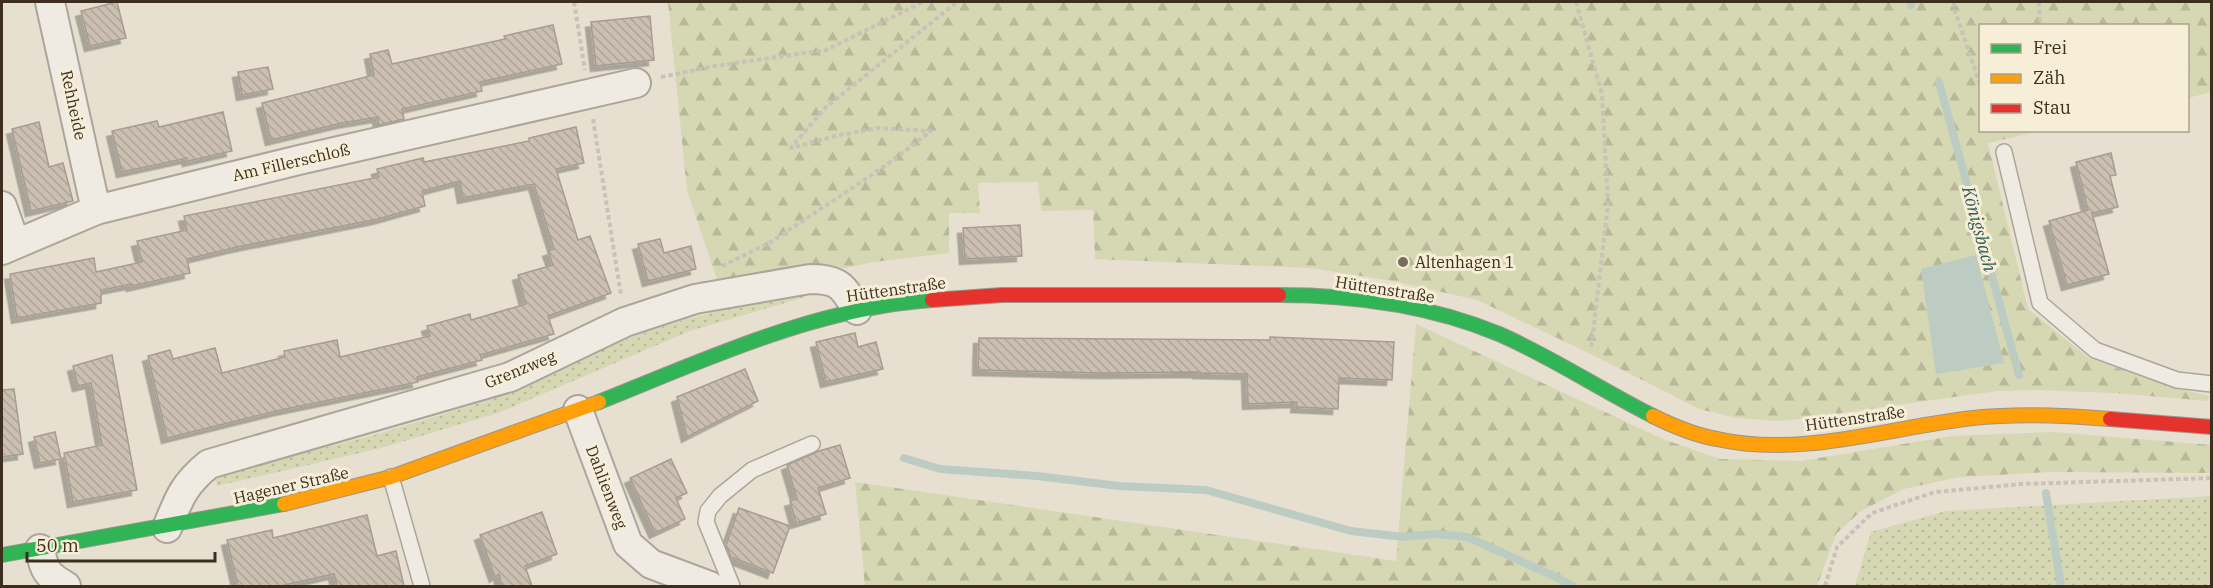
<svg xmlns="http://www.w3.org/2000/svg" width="2213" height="588" viewBox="0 0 2213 588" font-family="'IBM Plex Serif',serif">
  <defs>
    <pattern id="grass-dots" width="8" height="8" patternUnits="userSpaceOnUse" patternTransform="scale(1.5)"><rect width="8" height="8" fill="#d6d7b3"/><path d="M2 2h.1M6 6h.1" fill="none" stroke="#b9b99a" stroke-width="1.8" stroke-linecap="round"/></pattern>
    <pattern id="forest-firs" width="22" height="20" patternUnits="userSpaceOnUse" patternTransform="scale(1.5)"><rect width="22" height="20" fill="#d6d7b3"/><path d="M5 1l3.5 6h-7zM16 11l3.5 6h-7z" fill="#b9b99a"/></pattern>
    <pattern id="building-back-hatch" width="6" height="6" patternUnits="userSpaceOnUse" patternTransform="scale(1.5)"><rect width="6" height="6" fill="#cbbfb2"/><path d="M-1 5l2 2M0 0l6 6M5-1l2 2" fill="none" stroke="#afa499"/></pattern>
    <filter id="shadow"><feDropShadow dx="-5.5" dy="5.5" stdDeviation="0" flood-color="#0004"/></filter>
  </defs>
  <rect width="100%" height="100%" fill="#e7e0d1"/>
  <!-- grass -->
  <g fill="url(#grass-dots)">
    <path d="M797 292 805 297 690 331 498 413 381 448 217 486 214 476 378 434 493 399 632 337 687 319Z"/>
    <path d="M2211 496V586H1855L1871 532 1946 511Z"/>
  </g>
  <!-- forest -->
  <g fill="url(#forest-firs)">
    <path d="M668 2H2211V92L2188 98V26H1980V130L2041 131 1988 143 2028 309 2089 358 2175 388 2209 396 2208 401 2115 393 2034 390 1997 391 1792 420 1776 421 1737 418 1699 409 1597 357 1477 300 1393 281 1310 268 1095 259 1093 210 1041 211 1038 182 978 183 980 213H949V253L874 262 810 275 719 285 687 191Z"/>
    <path d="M1416 324 1663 439 1720 459 1800 461 1952 436 2054 432 2212 445 2211 473 2050 472 1960 477 1904 489 1861 511 1836 534 1817 586H865L855 482 1396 561Z"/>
  </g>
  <!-- water -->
  <path fill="#bcccc2" d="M1976 255 2004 363 1936 374 1921 269Z"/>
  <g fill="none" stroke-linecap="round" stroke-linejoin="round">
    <!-- stream -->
    <g stroke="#bcccc2" stroke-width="8">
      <path d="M1911 2V5"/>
      <path d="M1939 82 2019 375"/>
      <path d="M904 458 940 469 1037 476 1119 486 1206 490 1351 531 1404 537 1435 534 1467 537 1554 576 1573 586"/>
      <path d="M2046 493 2061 586"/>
    </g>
  </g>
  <!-- building -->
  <g fill="url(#building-back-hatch)" stroke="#a89c90" stroke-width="1.5" filter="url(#shadow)">
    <path d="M117 2 126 38 90 46 81 11Z"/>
    <path d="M650 16 654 60 596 66 591 22Z"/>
    <path d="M553 25 562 64 480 82 482 91 402 109 404 119 379 125 378 117 342 123 271 140 262 103 374 75 370 54 388 50 392 64 505 39 504 36Z"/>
    <path d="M268 67 273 89 242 95 238 72Z"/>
    <path d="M223 112 232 151 188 161 187 158 122 172 112 131 157 121 159 127Z"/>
    <path d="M39 122 49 167 63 163 73 201 31 211 12 129Z"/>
    <path d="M576 127 584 163 556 169 578 240 590 236 611 293 548 316 554 334 480 355 482 360 417 377 418 382 276 411 167 438 148 356 170 350 173 359 215 348 222 373 285 357 284 351 337 340 340 357 430 336 427 326 470 314 471 320 526 304 518 275 553 265 548 251 554 249 534 184 463 198 460 181 422 191 425 206 378 219 237 247 187 259 190 273 132 286V284L101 290V303L17 318 10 274 94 258 96 272 142 262 137 241 187 230 184 216 379 177 377 169 423 158 424 162 529 141V138Z"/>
    <path d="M2111 153 2116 175 2110 176 2118 207 2092 213 2109 274 2067 285 2049 221 2088 210 2076 162Z"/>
    <path d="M1020 225 1022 256 965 259 963 228Z"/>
    <path d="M660 239 664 253 691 246 696 269 648 281 638 244Z"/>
    <path d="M855 333 858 347 876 342 883 369 826 382 816 342Z"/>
    <path d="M1270 337 1394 342 1392 380 1339 378 1338 409 1296 407 1297 402 1248 404 1247 374 1198 373V372L1103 373 978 370 979 338 1270 340Z"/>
    <path d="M112 355 137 490 73 502 64 453 102 445 91 383 78 386 73 366Z"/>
    <path d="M745 369 758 401 687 437 677 397Z"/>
    <path d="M14 389 23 454 2 457V390Z"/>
    <path d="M55 432 61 459 40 463 34 437Z"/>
    <path d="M840 445 850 478 818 488 826 514 796 523 790 501 797 499 787 465 819 451Z"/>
    <path d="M671 459 687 493 676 498 685 519 655 533 630 478Z"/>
    <path d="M739 508 790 526 773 573 731 557 726 545Z"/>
    <path d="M542 512 557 554 525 566 532 586H502L499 574 495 577 480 535Z"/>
    <path d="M367 515 377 556 396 551 404 586H337L334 574 280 586H238L227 540 272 530 273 538Z"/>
  </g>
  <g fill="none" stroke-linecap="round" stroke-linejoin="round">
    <!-- lane casing -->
    <g stroke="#ada599" stroke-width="18">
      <g id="lane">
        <path d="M2004 152 2040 303 2095 350 2177 380 2212 384"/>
        <path d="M391 477 422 586"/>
        <path d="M732 586 706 522 708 511 720 496 752 470 812 444"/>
      </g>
    </g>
    <!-- street casing -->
    <g stroke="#ada599" stroke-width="32">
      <g id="street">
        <path d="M50 2 96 210"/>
        <path d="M2 206 15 243"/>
        <path d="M2 250 96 210 299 160 636 83"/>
        <path d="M578 410 628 544 651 564 710 586"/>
        <path d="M167 528C179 498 184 484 209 464L510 377 625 322 695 299 810 279C839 279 843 286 857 310"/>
        <path d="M40 549C44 571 47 575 66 586"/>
      </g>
    </g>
    <!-- fast casing -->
    <g stroke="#9c958a" stroke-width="16">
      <g id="fast">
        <path d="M1279 295C1354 295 1429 305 1499 334 1552 357 1601 390 1653 416"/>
        <path d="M599 402C707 359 815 308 932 300"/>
        <path d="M2 555 284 504"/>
      </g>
    </g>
    <!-- slow casing -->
    <g stroke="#9c958a" stroke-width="16">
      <g id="slow">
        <path d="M1653 416C1673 426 1694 435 1717 439 1801 458 1890 427 1973 418 2019 413 2064 415 2110 419"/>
        <path d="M284 504 391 477 599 402"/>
      </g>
    </g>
    <!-- jam casing -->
    <g stroke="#9c958a" stroke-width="16">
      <g id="jam">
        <path d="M932 300 1002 295H1279"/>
        <path d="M2110 419 2212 427"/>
      </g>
    </g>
    <!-- path -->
    <g stroke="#c8c2b9" stroke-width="4" stroke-dasharray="4.5 3" stroke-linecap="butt">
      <path d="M574 2 585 70"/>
      <path d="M1576 2 1602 94 1608 205 1591 350"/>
      <path d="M1954 2V8L1980 84"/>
      <path d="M2039 2 2040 26"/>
      <path d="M661 77 715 66 826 50 923 2"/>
      <path d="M593 119 621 295"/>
      <path d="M722 266 771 242 885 166 931 131 879 128 839 135 791 148 825 108 957 2"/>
      <path d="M1825 586 1837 547 1872 513 1935 492 2022 484 2212 478"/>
    </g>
    <!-- lane -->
    <use href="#lane" stroke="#efebe3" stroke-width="15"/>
    <!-- street -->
    <use href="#street" stroke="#efebe3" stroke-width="28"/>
    <!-- fast -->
    <use href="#fast" stroke="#30b455" stroke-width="14"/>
    <!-- slow -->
    <use href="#slow" stroke="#ff9f0a" stroke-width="14"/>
    <!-- jam -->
    <use href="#jam" stroke="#e5322d" stroke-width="14"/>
  </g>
  <!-- markers -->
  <circle fill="#786c5e" stroke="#f7eed8" stroke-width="2" cx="1403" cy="262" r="6"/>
  <g text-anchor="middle" stroke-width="6" stroke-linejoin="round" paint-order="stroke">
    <!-- street labels -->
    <g font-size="16" fill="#3d2e20" stroke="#f7eed8">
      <text transform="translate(74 105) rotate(78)" y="6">Rehheide</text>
      <text transform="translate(291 162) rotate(-13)" y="6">Am Fillerschloß</text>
      <text transform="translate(896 289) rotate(-8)" y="6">Hüttenstraße</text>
      <text transform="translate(1385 289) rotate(9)" y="6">Hüttenstraße</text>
      <text transform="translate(520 369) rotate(-22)" y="6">Grenzweg</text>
      <text transform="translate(1855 418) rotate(-8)" y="6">Hüttenstraße</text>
      <text transform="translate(291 485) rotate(-13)" y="6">Hagener Straße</text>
      <text transform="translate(607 487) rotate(69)" y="6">Dahlienweg</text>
    </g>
    <!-- poi labels -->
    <g font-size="16" fill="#3d2e20" stroke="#f7eed8" text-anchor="start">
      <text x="1415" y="268">Altenhagen 1</text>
    </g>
    <!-- water labels -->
    <g font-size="18" font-style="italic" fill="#2f5d5a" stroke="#f7eed8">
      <text transform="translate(1979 229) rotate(75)" y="6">Königsbach</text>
    </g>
  </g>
  <!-- border -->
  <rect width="2213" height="588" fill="none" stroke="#3d2e20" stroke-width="6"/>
  <!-- legend -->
  <rect x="1979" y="24" width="210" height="108" fill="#f7eed8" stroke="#ada18e" stroke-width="1.5"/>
  <rect x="1991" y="44" width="30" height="9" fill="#30b455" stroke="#ada18e" stroke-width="1.5"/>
  <text x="2033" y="54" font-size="18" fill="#3d2e20">Frei</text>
  <rect x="1991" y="74" width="30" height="9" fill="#ff9f0a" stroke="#ada18e" stroke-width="1.5"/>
  <text x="2033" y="84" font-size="18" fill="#3d2e20">Zäh</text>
  <rect x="1991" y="104" width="30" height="9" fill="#e5322d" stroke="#ada18e" stroke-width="1.5"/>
  <text x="2033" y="114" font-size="18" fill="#3d2e20">Stau</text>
  <!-- scale -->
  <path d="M27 552v9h188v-9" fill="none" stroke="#3d2e20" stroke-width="3"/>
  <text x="36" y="552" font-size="18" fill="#3d2e20" stroke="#f7eed8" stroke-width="4.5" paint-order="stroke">50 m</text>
</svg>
